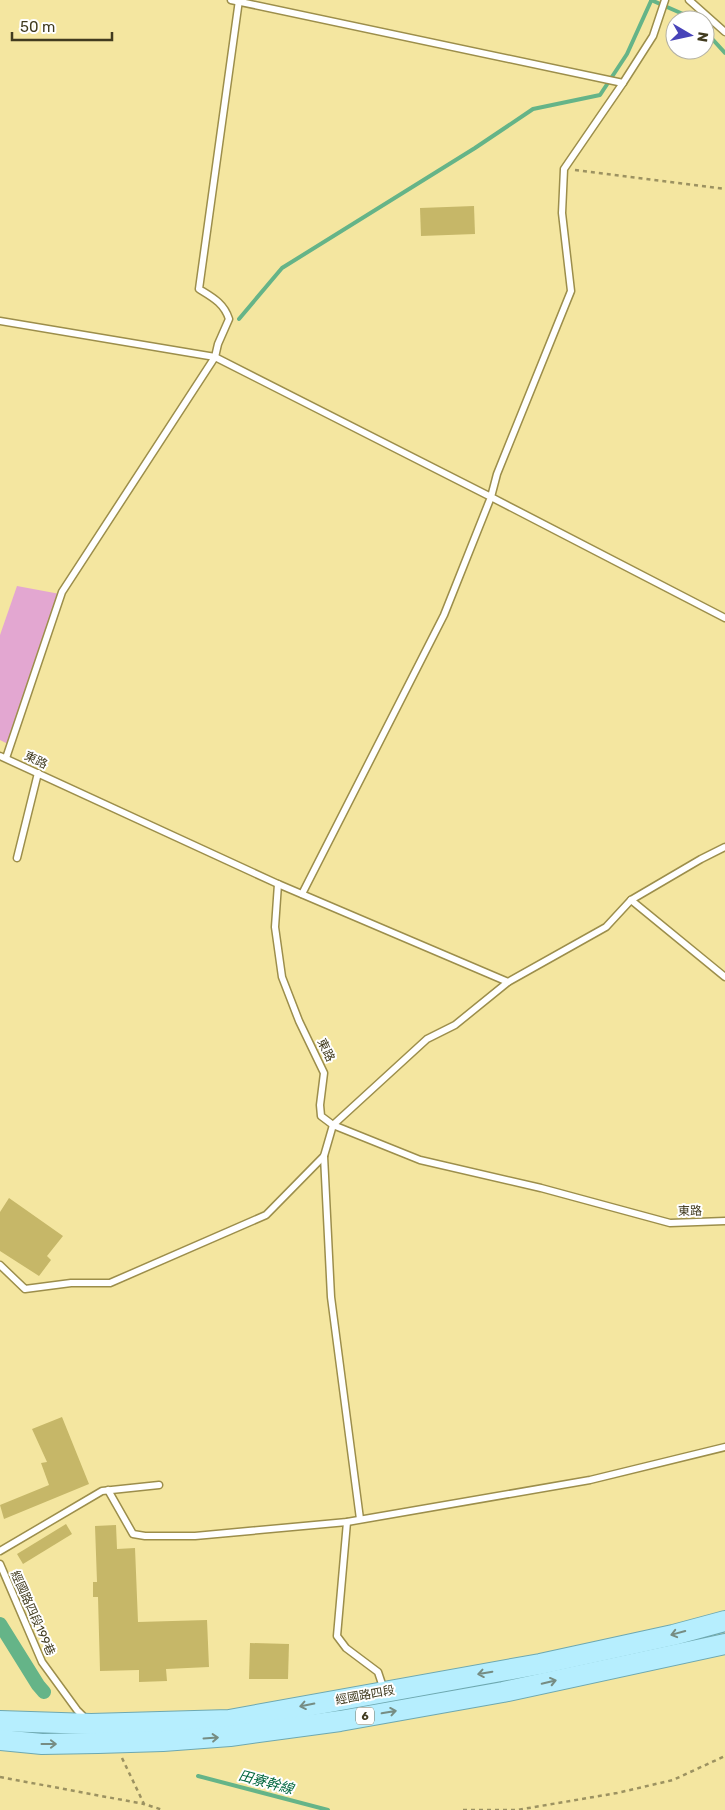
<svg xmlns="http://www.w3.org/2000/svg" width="725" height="1810" viewBox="0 0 725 1810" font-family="Rubik,'Noto Sans TC',sans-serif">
  <rect width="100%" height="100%" fill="#f4e6a0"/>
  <!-- green -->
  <path fill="#e3a7d1" d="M17 586 60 594 8 744 0 740V635Z"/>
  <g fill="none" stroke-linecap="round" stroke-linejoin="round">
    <!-- stream -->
    <g stroke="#65b488" stroke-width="4">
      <path d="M651 0 683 14 691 20"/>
      <path d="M705 31 725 53"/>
      <path d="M239 319 282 268 475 148 533 109 600 95 627 54 651 1"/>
      <path d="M198 1776 328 1810"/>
    </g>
    <!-- canal -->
    <path stroke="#65b488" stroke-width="14" d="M0 1624 38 1685 44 1692"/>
  </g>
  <!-- building -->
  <g fill="#c6b768">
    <path d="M474 206 475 234 421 236 420 208Z"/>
    <path d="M9 1198 63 1236 47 1256 51 1260 39 1276 0 1251V1212Z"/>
    <path d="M62 1417 89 1484 4 1519 0 1505 49 1485 41 1463 47 1462 32 1429Z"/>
    <path d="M66 1524 72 1534 23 1564 17 1554Z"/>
    <path d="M116 1525 117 1549 135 1548 138 1622 207 1620 209 1667 166 1669 167 1681 139 1682V1670L100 1671 98 1597H93V1582H97L95 1526Z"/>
    <path d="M250 1643 289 1644 288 1679H249Z"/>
  </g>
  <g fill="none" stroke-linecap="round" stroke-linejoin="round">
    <!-- lane casing -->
    <g stroke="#9c8e4b" stroke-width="9">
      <g id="lane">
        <path d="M231 0 623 83"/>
        <path d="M665 0 653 36 623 83 564 169 562 213 571 291 497 474 491 497 725 618"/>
        <path d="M689 0 725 32"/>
        <path d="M0 321 215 357 491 497 444 615 302 894"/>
        <path d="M0 756 278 884 508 982 606 927 631 900 701 859 725 847"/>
        <path d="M6 758 62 592 215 357 218 344 229 319C224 303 212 297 199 289L239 0"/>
        <path d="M17 858 38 773"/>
        <path d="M278 884 275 927 282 977 299 1021 324 1073 320 1105 321 1116 333 1125 420 1160 541 1188 670 1223 725 1221"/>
        <path d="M631 900 725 977"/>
        <path d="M324 1156 331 1297 360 1519"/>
        <path d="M0 1265 25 1289 71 1283H110L266 1215 324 1156 333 1125 427 1039 455 1025 508 982"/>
        <path d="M108 1490 133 1534 145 1536H195L347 1522 590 1480 725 1447"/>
        <path d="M347 1522 337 1636 346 1648 378 1672 384 1690"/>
        <path d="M0 1551 102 1491 159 1485"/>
        <path d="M0 1564 42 1662 77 1710 86 1719"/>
      </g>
    </g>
    <!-- primary casing -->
    <g stroke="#6ea8b0" stroke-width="22">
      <g id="primary">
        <path d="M0 1721 91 1724 229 1720 540 1664 673 1635 725 1621"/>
        <path d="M0 1740 42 1744 98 1743 163 1741 230 1736 340 1721 503 1692 725 1644"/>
      </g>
    </g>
    <!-- path -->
    <g stroke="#9c9261" stroke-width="2.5" stroke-dasharray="4 4" stroke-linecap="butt">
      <path d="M575 170 725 189"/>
      <path d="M122 1758 144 1804 163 1810"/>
      <path d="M0 1777 144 1804"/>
      <path d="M463 1810H517L617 1793 673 1780 725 1756"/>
    </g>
    <!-- lane -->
    <use href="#lane" stroke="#fff" stroke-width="6"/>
    <!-- primary -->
    <use href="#primary" stroke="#b6eefe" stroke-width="20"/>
  </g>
  <!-- one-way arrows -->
  <defs><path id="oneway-shaft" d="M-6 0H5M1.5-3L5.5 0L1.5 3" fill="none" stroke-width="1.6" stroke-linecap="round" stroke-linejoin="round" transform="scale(1.25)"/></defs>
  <g stroke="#768c83">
    <use href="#oneway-shaft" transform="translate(678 1633) rotate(165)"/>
    <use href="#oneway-shaft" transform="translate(485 1673) rotate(170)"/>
    <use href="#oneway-shaft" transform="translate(549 1682) rotate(-13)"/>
    <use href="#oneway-shaft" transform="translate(307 1705) rotate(169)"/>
    <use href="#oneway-shaft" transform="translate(389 1712) rotate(-10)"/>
    <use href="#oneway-shaft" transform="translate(211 1738) rotate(-4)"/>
    <use href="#oneway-shaft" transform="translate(49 1744)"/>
  </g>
  <g text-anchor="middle" stroke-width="4" stroke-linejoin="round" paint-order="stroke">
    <!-- shield labels -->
    <rect fill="#fff" stroke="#7a7662" stroke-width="1" x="356" y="1707.5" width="18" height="17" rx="4"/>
    <g font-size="11" font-weight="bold" fill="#413b1f">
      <text x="365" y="1720">6</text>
    </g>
    <!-- street labels -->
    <g font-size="12" fill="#413b1f" stroke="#fff">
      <text transform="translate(36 760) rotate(25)" y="4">東路</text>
      <text transform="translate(326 1050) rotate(64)" y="4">東路</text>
      <text transform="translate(690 1211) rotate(-1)" y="4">東路</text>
      <text transform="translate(33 1613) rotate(66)" y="4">經國路四段199巷</text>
      <text transform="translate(365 1695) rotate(-10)" y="4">經國路四段</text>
    </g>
    <!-- water labels -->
    <g font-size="14" font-style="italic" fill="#02673f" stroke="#fff">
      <text transform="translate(266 1782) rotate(15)" y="5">田寮幹線</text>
    </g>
  </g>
  <!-- north arrow -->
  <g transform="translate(690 35) rotate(99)"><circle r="24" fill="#ffffff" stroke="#b3b1a5"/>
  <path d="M0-4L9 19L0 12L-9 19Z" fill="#4743b9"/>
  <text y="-8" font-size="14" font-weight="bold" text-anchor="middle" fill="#413b1f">N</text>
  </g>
  <!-- scale -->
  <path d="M12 32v8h100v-8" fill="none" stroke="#413b1f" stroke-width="2.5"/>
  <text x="20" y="32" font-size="15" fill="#413b1f" stroke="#ffffff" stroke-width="4" paint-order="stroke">50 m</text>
</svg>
